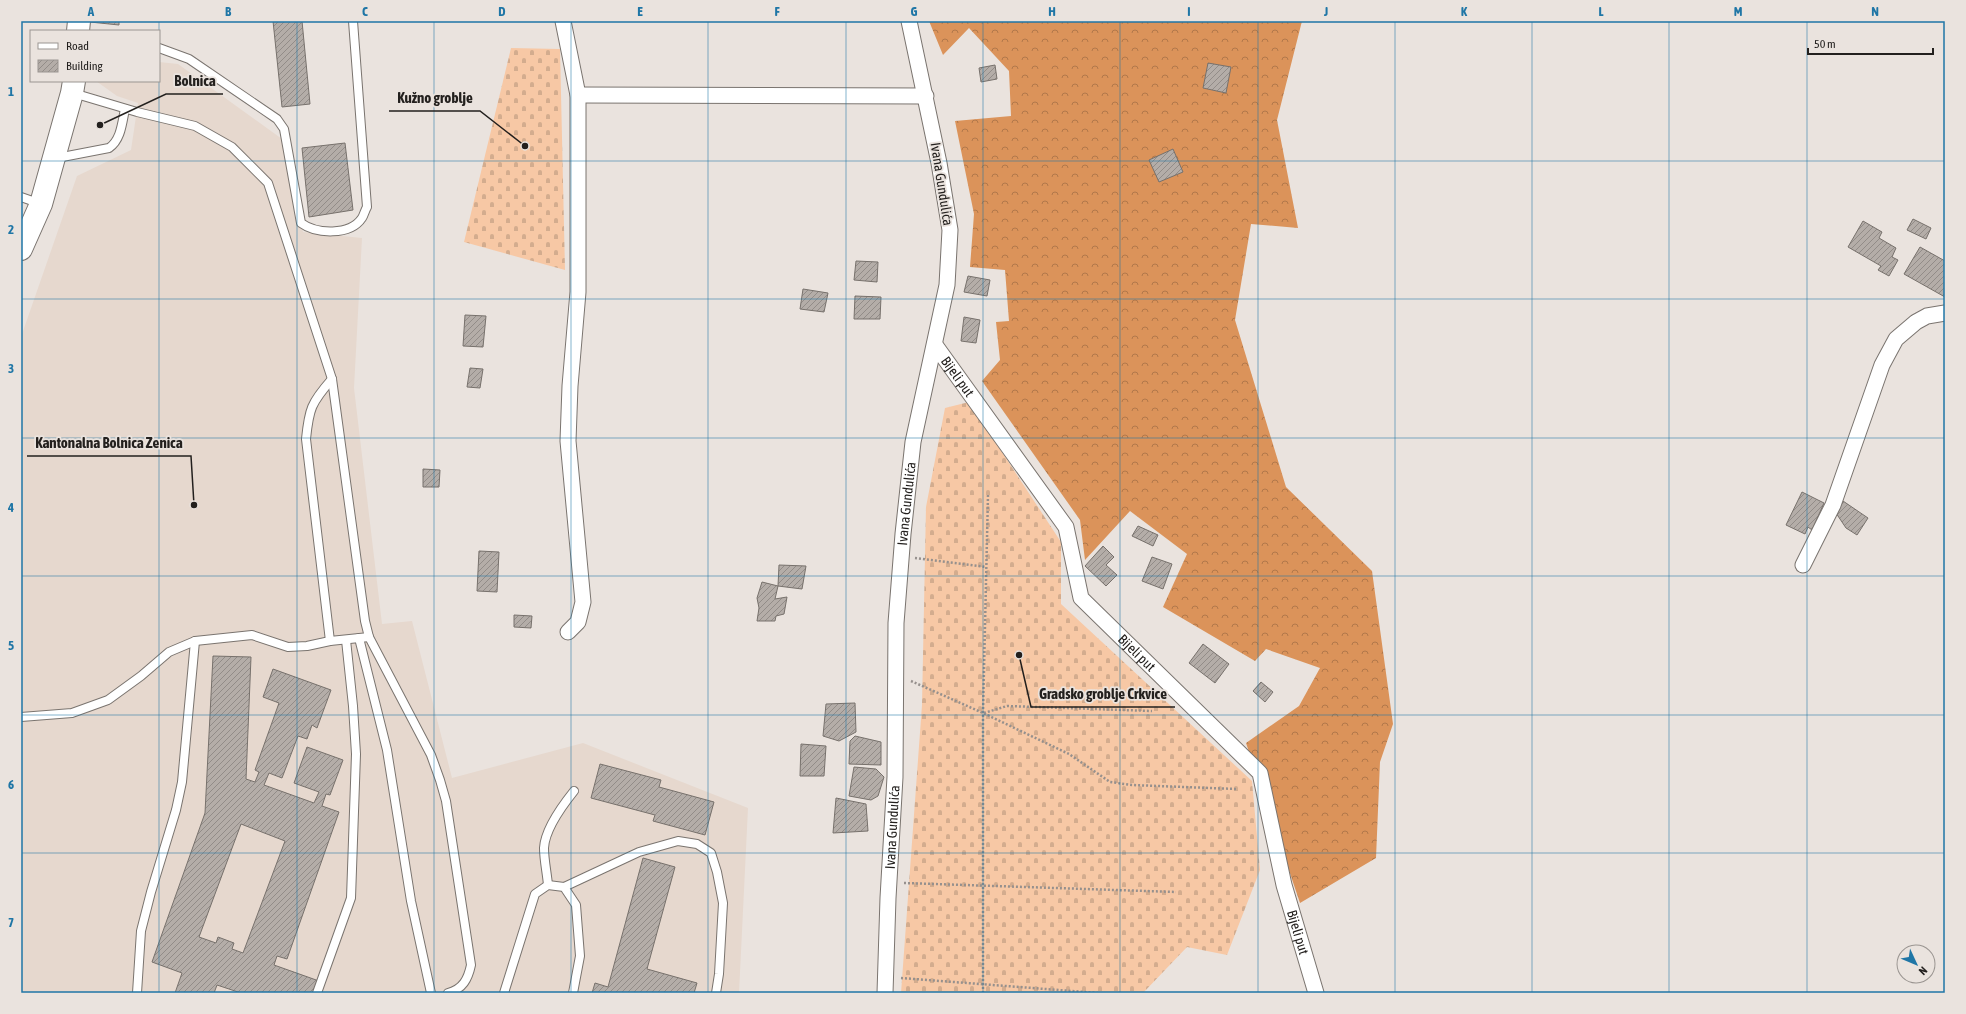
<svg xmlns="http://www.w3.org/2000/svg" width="1966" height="1014" viewBox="0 0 1966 1014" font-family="'Asap Condensed',sans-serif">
  <defs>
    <pattern id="forest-crowns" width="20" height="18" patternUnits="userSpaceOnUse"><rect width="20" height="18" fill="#db935a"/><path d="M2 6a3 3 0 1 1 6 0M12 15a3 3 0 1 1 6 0" fill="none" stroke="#b1784a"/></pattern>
    <pattern id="cemetery-stones" width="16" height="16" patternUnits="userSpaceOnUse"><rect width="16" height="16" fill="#f7c8a5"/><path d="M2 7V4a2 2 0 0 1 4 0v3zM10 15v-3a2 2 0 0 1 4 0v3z" fill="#d3ac8e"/></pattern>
    <pattern id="building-hatch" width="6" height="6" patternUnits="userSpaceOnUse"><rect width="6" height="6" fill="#b4ada8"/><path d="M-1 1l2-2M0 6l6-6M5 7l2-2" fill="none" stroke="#928c88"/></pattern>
  </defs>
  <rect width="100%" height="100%" fill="#eae3de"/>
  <!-- built -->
  <path fill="#e6d8ce" d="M159 62 178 64 282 139 303 232 362 238 354 388 382 624 412 621 452 778 583 743 748 808 739 993H21V337L77 176 131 150 138 103 117 96 96 81H159Z"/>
  <!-- forest -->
  <path fill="url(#forest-crowns)" d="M929 21H1302L1277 120 1298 228 1251 224 1235 320 1286 487 1372 571 1393 724 1380 762 1376 858 1300 903 1246 743 1299 706 1320 668 1266 649 1255 661 1163 607 1187 554 1130 511 1085 560 1080 520 982 381 1000 360 996 322 1009 321 1005 270 970 267 974 214 955 121 1011 116 1009 71 969 28 943 55Z"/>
  <!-- cemetery -->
  <g fill="url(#cemetery-stones)">
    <path d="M511 48 560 49 565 270 464 242Z"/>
    <path d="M969 402 1061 542V604L1252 781 1260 870 1227 955 1187 947 1143 993H901L922 705 926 507 945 408Z"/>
  </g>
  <!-- building -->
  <g fill="url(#building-hatch)" stroke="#77716c" fill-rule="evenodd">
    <path d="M90 21H119V25L90 22Z"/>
    <path d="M273 21H302L310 104 282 107Z"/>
    <path d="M1208 63 1231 67 1226 93 1203 88Z"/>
    <path d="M995 65 997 79 981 82 979 68Z"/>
    <path d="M345 143 353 210 309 217 302 148Z"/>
    <path d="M1173 149 1183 172 1159 182 1149 160Z"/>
    <path d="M1913 219 1931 228 1926 239 1907 230Z"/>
    <path d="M1863 221 1882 232 1879 238 1896 248 1892 257 1898 260 1889 276 1878 270 1881 266 1848 247Z"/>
    <path d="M1920 247 1945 261V297L1904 274Z"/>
    <path d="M856 261 878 262 877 282 854 280Z"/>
    <path d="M968 276 990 280 987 296 964 292Z"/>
    <path d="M803 289 828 293 824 312 800 309Z"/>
    <path d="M855 296 881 297 880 319H854Z"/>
    <path d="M465 315 486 316 483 347 463 346Z"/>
    <path d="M964 317 980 320 976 343 961 341Z"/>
    <path d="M470 368 483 369 480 388 467 387Z"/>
    <path d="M423 469 440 470 439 487H423Z"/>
    <path d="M1802 492 1824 503 1812 530 1808 527 1805 534 1786 525Z"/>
    <path d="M1843 501 1868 518 1857 535 1846 528 1836 513Z"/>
    <path d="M1138 526 1158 535 1153 546 1132 536Z"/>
    <path d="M1103 546 1114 557 1106 565 1117 575 1106 586 1085 566Z"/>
    <path d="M479 551 499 552 497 592 477 591Z"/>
    <path d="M1152 557 1172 564 1163 589 1142 581Z"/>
    <path d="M779 565 806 566 802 589 778 586Z"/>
    <path d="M762 582 778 586 775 599 787 597 784 614 776 616 775 621H757L759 608 757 598Z"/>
    <path d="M514 615 532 616 531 628 514 627Z"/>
    <path d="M1203 644 1229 664 1215 683 1189 663Z"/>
    <path d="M213 656 251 657 246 779 255 782 259 772 255 770 279 703 263 697 273 669 331 690 317 728 312 725 307 739 298 736 282 778 269 773 264 785 314 803 319 792 294 783 307 747 343 760 330 795 326 794 322 806 339 812 287 959 277 956 274 965 319 981 315 993H241L217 985 214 993H175L182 973 152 962 205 813ZM241 824 285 841 243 953 232 949 234 943 218 937 216 943 199 937Z"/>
    <path d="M1261 682 1273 692 1265 702 1253 691Z"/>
    <path d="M855 703 856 732 839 741 823 736 826 704Z"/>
    <path d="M855 736 881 742V765L849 764 850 741Z"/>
    <path d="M801 744 826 746 824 776H800Z"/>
    <path d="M600 764 661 780 659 787 714 802 705 835 653 821 655 815 591 798Z"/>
    <path d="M854 767 876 769 884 777 878 796 871 800 849 796Z"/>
    <path d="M836 798 866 804 868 831 833 833Z"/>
    <path d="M643 858 675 867 647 969 697 983 694 993H592L595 983 608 987Z"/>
  </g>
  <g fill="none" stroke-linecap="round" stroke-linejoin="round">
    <!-- lane casing -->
    <g stroke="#7a746f" stroke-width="10">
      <g id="lane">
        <path d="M159 48 189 59 277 119 284 129 301 223C316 234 350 236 362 218 364 215 365 210 367 207L353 21"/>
        <path d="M73 93 137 112 195 126 232 147 268 183 332 379 365 621 369 637 431 755 440 780 446 801 471 965C468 979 463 989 448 993"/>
        <path d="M57 158 109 148C121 140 122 123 125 109"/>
        <path d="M21 197 41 204"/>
        <path d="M359 638 387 750 411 901 431 993"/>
        <path d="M330 641 306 439C309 409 311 403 332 379"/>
        <path d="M21 717 72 713 108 700 141 676 169 652 195 641 252 635 288 647 307 646 330 641 369 637"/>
        <path d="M548 885C547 873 544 860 544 848 545 829 562 806 574 791"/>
        <path d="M564 887 639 852 678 841 697 844 711 853 717 872 723 903 719 974 716 993"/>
        <path d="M137 993 141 931 151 892 176 810 182 782 195 641"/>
        <path d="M317 993 351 898 356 754 353 706 346 640"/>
        <path d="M504 993 535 894 548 885 564 887 576 905 580 956 573 993"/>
      </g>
    </g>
    <!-- street casing -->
    <g stroke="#7a746f" stroke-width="17">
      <g id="street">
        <path d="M563 21 578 95V292L570 386 568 441 583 602 578 622 568 632"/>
        <path d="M578 95 926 96"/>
        <path id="s1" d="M935 345 1066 527 1081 598 1260 773 1284 885 1316 993"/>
        <path d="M1803 565 1833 505 1882 365 1896 339 1916 322 1927 316 1945 313"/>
        <path id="s2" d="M885 993 888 898 895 777 896 623 903 534 913 442 947 285 950 230 939 163 909 21"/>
      </g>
    </g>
    <!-- secondary casing -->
    <g stroke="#7a746f" stroke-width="24">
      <g id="secondary">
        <path d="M78 31 79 21"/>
        <path d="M21 249 41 204 72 93 74 81"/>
      </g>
    </g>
    <!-- path -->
    <g stroke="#96908d" stroke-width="2.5" stroke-dasharray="2 2" stroke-linecap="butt">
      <path d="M915 558 986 567"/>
      <path d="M911 681 983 713 1069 754 1110 782 1132 785 1236 789"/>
      <path d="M984 713 1007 706 1152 711"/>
      <path d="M904 883 1176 892"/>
      <path d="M901 978 1098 993"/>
      <path d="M983 993V713L988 495"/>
    </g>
    <!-- lane -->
    <use href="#lane" stroke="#fff" stroke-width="8"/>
    <!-- street -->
    <use href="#street" stroke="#fff" stroke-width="15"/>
    <!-- secondary -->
    <use href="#secondary" stroke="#fff" stroke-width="22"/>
  </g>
  <!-- grid -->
  <path fill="none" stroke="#1f76a6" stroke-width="1" stroke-opacity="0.55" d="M159 21V993M297 21V993M434 21V993M571 21V993M708 21V993M846 21V993M983 21V993M1120 21V993M1258 21V993M1395 21V993M1532 21V993M1669 21V993M1807 21V993M21 161H1945M21 299H1945M21 438H1945M21 576H1945M21 715H1945M21 853H1945"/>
  <g text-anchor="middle" stroke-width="3.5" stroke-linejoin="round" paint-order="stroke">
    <!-- street labels -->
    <g font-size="14" fill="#23201e" stroke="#eae3de">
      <text transform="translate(942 184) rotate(81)" y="5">Ivana Gundulića</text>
      <text dy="5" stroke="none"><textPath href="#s1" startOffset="39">Bijeli put</textPath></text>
      <text dy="5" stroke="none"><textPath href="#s2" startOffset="490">Ivana Gundulića</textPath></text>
      <text dy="5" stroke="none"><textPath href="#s1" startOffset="375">Bijeli put</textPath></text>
      <text dy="5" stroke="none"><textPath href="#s2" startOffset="166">Ivana Gundulića</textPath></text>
      <text dy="5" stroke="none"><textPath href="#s1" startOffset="711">Bijeli put</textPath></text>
    </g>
  </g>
  <!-- callouts -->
  <path fill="none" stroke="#23201e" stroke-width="1.5" d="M100 125L166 94H223M525 146L480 111H389M194 505L191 456H27M1019 655L1031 707H1175"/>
  <g fill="#23201e" stroke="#eae3de" stroke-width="1.5">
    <circle cx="100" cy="125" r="4"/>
    <circle cx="525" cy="146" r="4"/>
    <circle cx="194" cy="505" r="4"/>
    <circle cx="1019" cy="655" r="4"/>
  </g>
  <g font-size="15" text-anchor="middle" font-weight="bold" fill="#23201e" stroke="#eae3de" stroke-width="3.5" stroke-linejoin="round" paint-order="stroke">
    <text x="195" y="86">Bolnica</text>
    <text x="435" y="103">Kužno groblje</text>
    <text x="109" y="448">Kantonalna Bolnica Zenica</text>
    <text x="1103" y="699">Gradsko groblje Crkvice</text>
  </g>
  <!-- border -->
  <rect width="1966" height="1014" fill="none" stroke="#eae3de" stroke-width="44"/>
  <!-- legend -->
  <rect x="30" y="30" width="130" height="52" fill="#eae3de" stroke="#9a9591"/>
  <rect x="38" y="43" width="20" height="6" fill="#ffffff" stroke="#9a9591"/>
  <text x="66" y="50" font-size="12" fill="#23201e">Road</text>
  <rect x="38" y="60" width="20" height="12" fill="url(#building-hatch)" stroke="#9a9591"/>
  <text x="66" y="70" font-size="12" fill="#23201e">Building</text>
  <!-- north arrow -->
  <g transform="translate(1916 964) rotate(134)"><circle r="19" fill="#eae3de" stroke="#9a9591"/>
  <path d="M0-3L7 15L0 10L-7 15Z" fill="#1f76a6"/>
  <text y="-6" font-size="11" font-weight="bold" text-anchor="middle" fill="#23201e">N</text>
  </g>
  <!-- scale -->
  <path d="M1808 48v6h125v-6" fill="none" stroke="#23201e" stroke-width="2"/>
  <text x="1814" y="48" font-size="12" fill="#23201e" stroke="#eae3de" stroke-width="3" paint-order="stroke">50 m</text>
  <rect x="22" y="22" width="1922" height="970" fill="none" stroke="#1f76a6" stroke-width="1.5"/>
  <g font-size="13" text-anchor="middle" font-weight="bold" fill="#1f76a6">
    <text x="91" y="16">A</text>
    <text x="228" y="16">B</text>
    <text x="365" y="16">C</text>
    <text x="502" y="16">D</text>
    <text x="640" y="16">E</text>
    <text x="777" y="16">F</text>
    <text x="914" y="16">G</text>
    <text x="1052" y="16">H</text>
    <text x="1189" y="16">I</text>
    <text x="1326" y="16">J</text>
    <text x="1464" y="16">K</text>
    <text x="1601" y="16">L</text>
    <text x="1738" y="16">M</text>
    <text x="1875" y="16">N</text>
    <text x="11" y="96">1</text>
    <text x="11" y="234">2</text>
    <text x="11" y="373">3</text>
    <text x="11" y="512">4</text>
    <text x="11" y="650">5</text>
    <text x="11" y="789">6</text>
    <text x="11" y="927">7</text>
  </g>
</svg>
